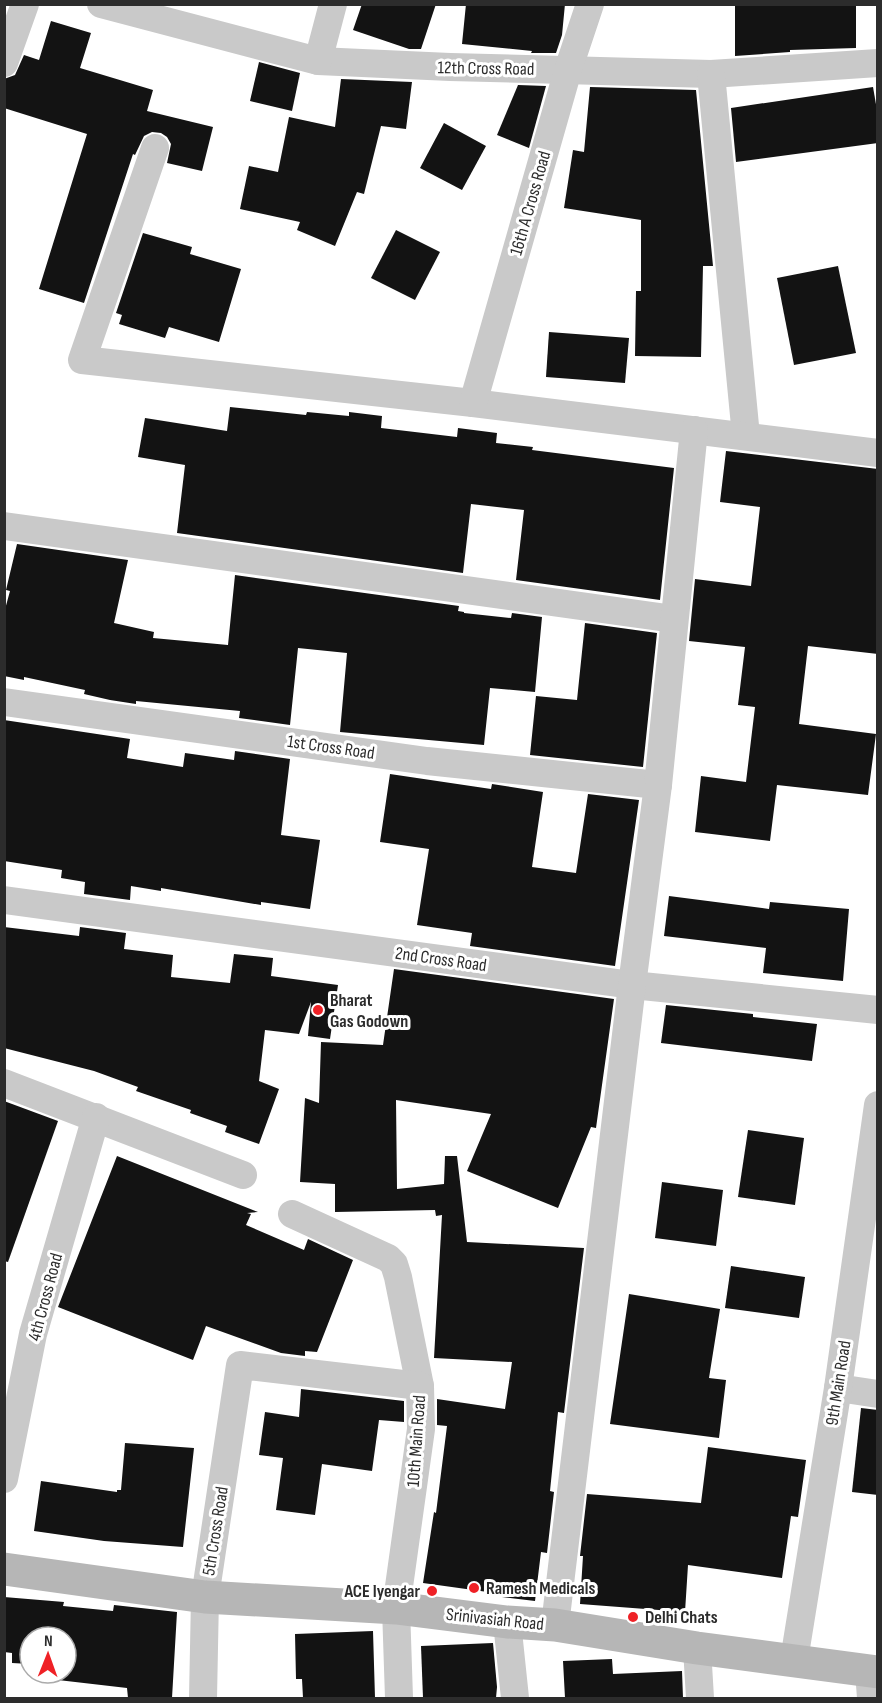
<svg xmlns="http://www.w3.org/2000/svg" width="882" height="1703" viewBox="0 0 882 1703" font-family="'Sofia Sans Condensed',sans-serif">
  <rect width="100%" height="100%" fill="#fff"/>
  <!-- building -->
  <g fill="#131313">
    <path d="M362 4H436L421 49H409L353 30Z"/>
    <path d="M466 4H565L562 35 556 53H531L532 51 462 44Z"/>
    <path d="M798 5H856V48L790 50V52L735 56V6Z"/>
    <path d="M51 21 91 33 80 68 153 90 147 111 213 127 202 171 167 163 171 144 167 137 161 133 152 132 144 136 135 155 133 154 84 303 39 289 87 134 4 108V79L15 75 24 55 39 60Z"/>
    <path d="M259 62 300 73 292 111 250 101Z"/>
    <path d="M341 79 412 82 406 129 381 126 364 194 357 192 335 246 297 230 300 222 240 209 249 166 278 172 289 117 335 127Z"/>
    <path d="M518 85 546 86 529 148 497 135Z"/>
    <path d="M590 87 696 90 713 266H703L701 357 635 356 636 291H641V220L564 208 573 150 584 152Z"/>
    <path d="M873 87 878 116V143L736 162 731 108Z"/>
    <path d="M444 123 486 146 462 190 420 168Z"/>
    <path d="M396 230 440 252 415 300 371 278Z"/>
    <path d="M143 233 192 247 190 254 241 269 219 342 169 327 165 338 119 324 122 315 116 313Z"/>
    <path d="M838 266 856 353 794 365 777 278Z"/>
    <path d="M549 332 629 338 625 383 546 377Z"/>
    <path d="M230 407 306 415 307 412 349 416V412L382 416 381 428 457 437 458 428 497 433 496 443 533 447 532 450 674 468 660 600 516 580 524 510 471 504 463 573 177 533 185 465 138 457 145 418 227 431Z"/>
    <path d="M726 451 878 469V654L808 646 799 724 876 734 868 795 777 785 770 841 695 832 701 776 746 782 755 707 738 705 745 647 689 641 695 579 751 586 760 507 720 502Z"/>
    <path d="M17 544 128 560 114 623 154 632 153 638 228 645 235 575 459 606 458 611 464 612V613L511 618 512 613 542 617 535 692 490 688 484 745 340 732 347 653 298 648 290 725 239 718 240 711 136 701V704L110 700 84 694 85 690 24 677V680L4 676V613L10 591 6 590Z"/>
    <path d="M585 623 657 633 643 767 530 755 536 696 577 700Z"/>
    <path d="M4 720 130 739 127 758 183 767 185 753 234 760 235 751 290 759 281 835 320 840 310 909 261 902V905L161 888V891L131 886 130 900 84 894 85 882 61 878 62 870 4 861Z"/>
    <path d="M390 774 491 789 492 784 543 792 532 867 576 873 588 794 639 800 615 966 470 946 472 933 417 925 429 849 380 842Z"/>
    <path d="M669 896 769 909 770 902 849 909 843 981 763 973 766 948 664 936Z"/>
    <path d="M4 927 79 936 80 927 126 933 124 949 173 955 171 977 230 983 234 954 273 958 271 976 338 985 330 1039 308 1036 311 1002 299 1034 265 1030 259 1081 279 1089 259 1144 225 1132 227 1126 190 1113 191 1110 136 1091 138 1087 94 1071 4 1048Z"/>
    <path d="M394 969 614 999 596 1128 591 1127 558 1208 467 1171 491 1114 396 1100 397 1189 444 1184 445 1156H457L467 1242 584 1248 564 1413 558 1412 550 1491 554 1492 547 1553 541 1552 535 1601 502 1597V1594L423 1583 434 1512 436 1513 447 1426 437 1425V1399L505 1409 512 1362 434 1358 442 1215 436 1216 435 1210 335 1212V1184L300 1182 305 1098 319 1103 321 1042 383 1045Z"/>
    <path d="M666 1005 753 1014V1017L817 1024 812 1061 661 1043Z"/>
    <path d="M4 1101 58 1121 8 1262 4 1261Z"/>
    <path d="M748 1130 804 1138 795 1205 738 1197Z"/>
    <path d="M117 1156 258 1212 247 1213 251 1214 246 1225 304 1250 308 1239 353 1260 317 1352 305 1351V1356L281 1353 206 1326 193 1360 58 1307Z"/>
    <path d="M662 1182 723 1190 716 1246 655 1238Z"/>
    <path d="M731 1266 805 1277 799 1318 725 1308Z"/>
    <path d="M629 1294 720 1309 709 1378 726 1380 719 1438 610 1424Z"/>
    <path d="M301 1389 404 1401V1422L379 1420 372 1471 322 1464 315 1515 276 1510 283 1458 259 1455 265 1412 299 1417Z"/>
    <path d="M861 1408 878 1410V1495L852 1492Z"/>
    <path d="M125 1443 194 1448 183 1547 104 1541 34 1531 41 1481 117 1492V1490H121Z"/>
    <path d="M708 1447 806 1460 798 1517 791 1516 782 1578 688 1565 685 1612 580 1604 583 1556H580L587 1494 701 1503Z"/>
    <path d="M4 1597 64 1602 63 1606 113 1611 114 1605 177 1612 172 1698H128L127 1688 58 1680 59 1673H66V1637H30V1664L12 1663V1653L4 1652Z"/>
    <path d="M373 1631 375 1698H303L302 1679H296L295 1634Z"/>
    <path d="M493 1643 497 1687 496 1698H423L421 1646Z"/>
    <path d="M612 1659 613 1674 682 1671 683 1698H565L563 1661Z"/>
  </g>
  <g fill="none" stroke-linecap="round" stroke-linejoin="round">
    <!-- street -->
    <g stroke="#c9c9c9" stroke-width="28">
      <path d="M101 4 318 61 450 67 711 74 878 63"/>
      <path d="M318 61 333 4"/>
      <path d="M4 63 25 4"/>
      <path d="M711 74 746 436"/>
      <path d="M155 148 82 360 473 403 878 453"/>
      <path d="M473 403 568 70 590 4"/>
      <path d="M4 526 674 619"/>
      <path d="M4 702 427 761 658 785"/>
      <path d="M4 900 632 985 878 1010"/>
      <path d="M4 1083 243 1175"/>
      <path d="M292 1214 388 1258 394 1264 398 1277 420 1386 421 1429 396 1608 399 1698"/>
      <path d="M838 1388 878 1394"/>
      <path d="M4 1479 33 1334 96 1117"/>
      <path d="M507 1622 515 1698"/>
      <path d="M555 1625 632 985 658 785 694 430"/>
      <path d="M697 1648 700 1698"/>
      <path d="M794 1660 838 1388 878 1105"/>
      <path d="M869 1671 871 1698"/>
      <path d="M203 1698 205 1597 240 1365 420 1386"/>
    </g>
    <!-- secondary -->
    <path stroke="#b6b6b6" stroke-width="33" d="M4 1569 205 1597 396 1608 507 1622 555 1625 697 1648 878 1672"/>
  </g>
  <!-- markers -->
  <g fill="#ef2126" stroke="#fff" stroke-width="2">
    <circle cx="318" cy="1010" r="6"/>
    <circle cx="474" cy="1588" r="6"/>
    <circle cx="432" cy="1591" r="6"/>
    <circle cx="633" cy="1617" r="6"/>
  </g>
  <g text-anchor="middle" stroke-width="6" stroke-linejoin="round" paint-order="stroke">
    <!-- street labels -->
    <g font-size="18" fill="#2c2c2c" stroke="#fff">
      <text transform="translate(486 68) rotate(1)" y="6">12th Cross Road</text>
      <text transform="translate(530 203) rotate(-74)" y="6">16th A Cross Road</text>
      <text transform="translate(331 747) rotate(8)" y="6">1st Cross Road</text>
      <text transform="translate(441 959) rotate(8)" y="6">2nd Cross Road</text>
      <text transform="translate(45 1297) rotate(-75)" y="6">4th Cross Road</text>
      <text transform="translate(838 1383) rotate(-81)" y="6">9th Main Road</text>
      <text transform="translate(416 1441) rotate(-86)" y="6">10th Main Road</text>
      <text transform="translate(215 1531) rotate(-81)" y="6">5th Cross Road</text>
      <text transform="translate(495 1619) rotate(6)" y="6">Srinivasiah Road</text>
    </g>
    <!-- poi labels -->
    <g font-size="18" font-weight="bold" fill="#2c2c2c" stroke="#fff" text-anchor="start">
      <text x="330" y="1006">Bharat<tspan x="330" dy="21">Gas Godown</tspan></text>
      <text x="486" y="1594">Ramesh Medicals</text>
      <text x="420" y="1597" text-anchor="end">ACE Iyengar</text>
      <text x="645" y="1623">Delhi Chats</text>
    </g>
  </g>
  <!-- border -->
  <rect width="882" height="1703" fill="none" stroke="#2c2c2c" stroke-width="12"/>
  <!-- north arrow -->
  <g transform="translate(48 1655) rotate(1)"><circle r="28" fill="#ffffff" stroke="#ababab" stroke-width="1.5"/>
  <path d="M0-4.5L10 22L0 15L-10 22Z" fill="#ef2126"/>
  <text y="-9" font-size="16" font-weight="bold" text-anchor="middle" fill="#2c2c2c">N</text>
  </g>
</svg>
